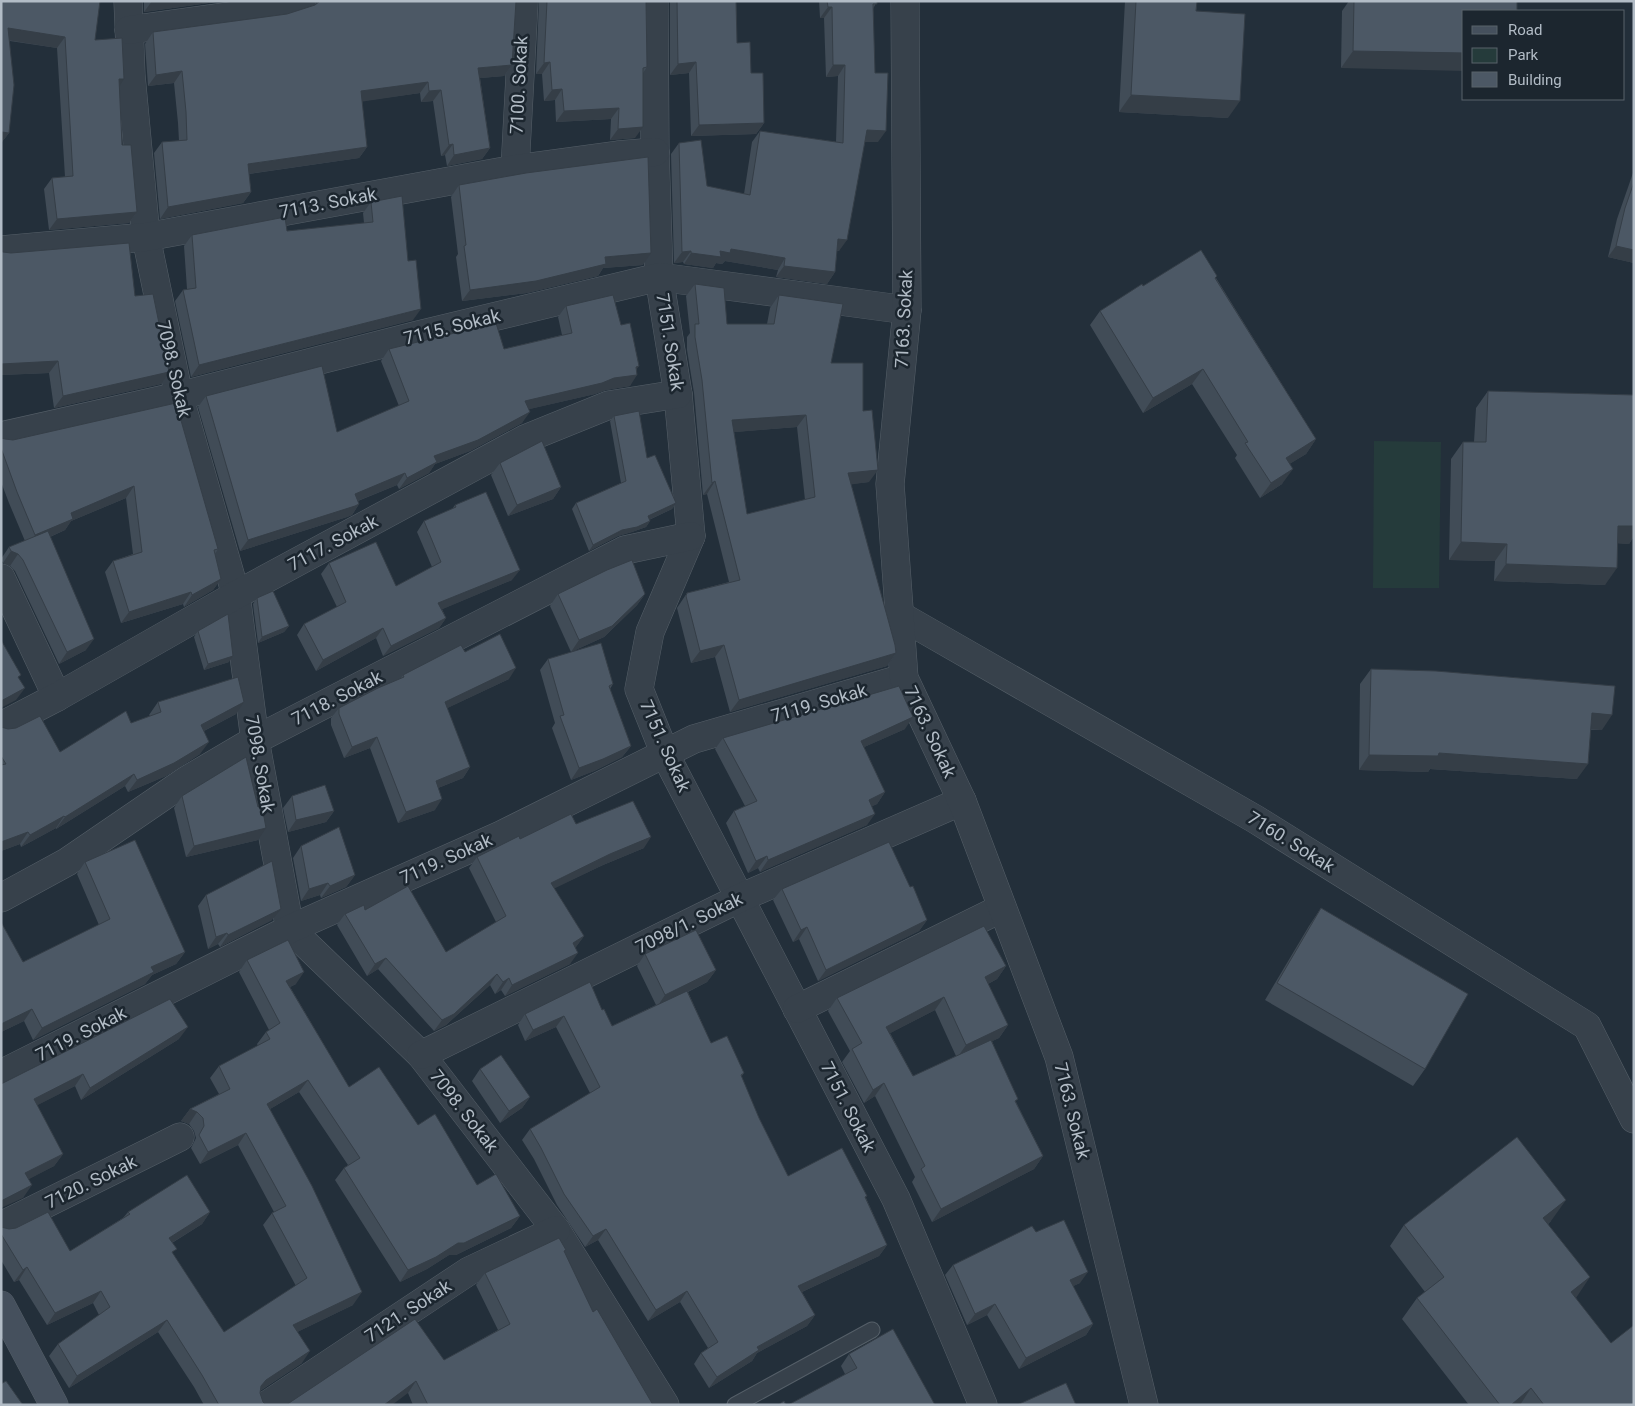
<svg xmlns="http://www.w3.org/2000/svg" width="1635" height="1406" viewBox="0 0 1635 1406" font-family="Roboto,sans-serif">
  <rect width="100%" height="100%" fill="#232f3a"/>
  <!-- green -->
  <path fill="#253b3b" d="M1374 441 1441 442 1439 588H1373Z"/>
  <g fill="none" stroke-linecap="round" stroke-linejoin="round">
    <!-- service casing -->
    <g stroke="#555f68" stroke-width="17">
      <path id="service" d="M735 1405 872 1330"/>
    </g>
    <!-- minor casing -->
    <g stroke="#555f68" stroke-width="29">
      <g id="minor">
        <path d="M128 1 131 75 146 237 179 396 236 595 255 740 290 929 421 1055 556 1230 665 1405"/>
        <path d="M654 1 655 152 659 277 678 394 691 536 650 632 639 689 665 754 896 1199 983 1405"/>
        <path d="M129 30 274 10 302 1"/>
        <path d="M515 169 524 1"/>
        <path d="M1 250 146 237 515 169 618 155 655 152"/>
        <path d="M1 436 179 396 418 335 659 277 907 310"/>
        <path d="M1 578 57 697"/>
        <path d="M899 615 1255 819 1587 1026 1634 1119"/>
        <path d="M1 726 57 697 236 595 525 439 609 405 678 394"/>
        <path d="M1 898 67 862 187 780 255 740 625 550 691 536"/>
        <path d="M797 1009 1002 908"/>
        <path d="M421 1055 740 898 962 801"/>
        <path d="M1 1074 290 929 501 835 694 739 904 678"/>
        <path d="M1 1226 180 1137"/>
        <path d="M267 1405 469 1271 556 1230"/>
      </g>
    </g>
    <!-- tertiary casing -->
    <g stroke="#555f68" stroke-width="29">
      <path id="tertiary" d="M905 1 907 310 890 484 904 678 962 801 1059 1057 1144 1405"/>
    </g>
    <!-- secondary casing -->
    <g stroke="#555f68" stroke-width="29">
      <path id="secondary" d="M1 1305 54 1405"/>
    </g>
    <!-- service -->
    <use href="#service" stroke="#37414b" stroke-width="15"/>
    <!-- minor -->
    <use href="#minor" stroke="#37414b" stroke-width="28"/>
    <!-- tertiary -->
    <use href="#tertiary" stroke="#37414b" stroke-width="28"/>
    <!-- secondary -->
    <use href="#secondary" stroke="#45505d" stroke-width="28"/>
  </g>
  <!-- wall -->
  <g fill="#414c57" fill-rule="evenodd">
    <path d="M1 1 95 40 119 86 122 145 137 212 129 223 49 230 44 189 52 178 65 177 57 48 10 41 9 133 1 143Z"/>
    <path d="M144 1H223L144 12Z"/>
    <path d="M317 1H516L512 65 504 76 480 78 490 148 482 159 447 166 445 155 441 156 433 101 421 102 420 93 362 101 367 147 359 158 249 174 251 192 243 203 160 219 154 153 162 142 179 141 178 123 174 83 148 86 145 44 153 32 287 14 315 5 317 3Z"/>
    <path d="M539 1H646L647 67 643 73 635 138 610 140 611 119 556 122 555 100 544 101 542 74H536Z"/>
    <path d="M670 1H744L736 2 737 43 751 73 764 123 756 134 691 136 689 73 670 75Z"/>
    <path d="M819 1H877L873 9 875 73 878 142H865L839 251H837L835 272 827 284 776 277 778 270 725 261 722 264 716 263 713 268 684 264 683 262 674 263 671 154 679 143 707 186 744 194 752 142 760 131 836 142 838 76 826 77 824 18H820Z"/>
    <path d="M1125 1H1197L1196 11 1228 118 1119 112Z"/>
    <path d="M1349 1H1517L1341 68 1342 11Z"/>
    <path d="M1634 170V263L1608 257 1617 219Z"/>
    <path d="M459 185 643 265 603 268 598 276 527 293 462 301 456 257 458 254 451 197Z"/>
    <path d="M371 202 408 261 413 320 191 377 175 301 183 290 187 289 184 246 192 235 287 231 364 223 363 213Z"/>
    <path d="M1 251 3 252 135 296 161 384 54 408 49 373 1 375Z"/>
    <path d="M1216 278 1316 439 1306 454 1289 464 1282 484 1260 498 1235 458 1237 455 1192 384 1143 413 1090 325 1100 311 1143 286Z"/>
    <path d="M695 284 727 324H767L770 308 779 295 831 363 863 411 869 482 851 484 896 653 887 666 730 712 715 657 691 663 677 608 687 593 729 582 707 494 703 495 694 393 687 350V337L690 333 686 296ZM797 427 805 500 747 514 734 432Z"/>
    <path d="M566 306 621 325 637 369 630 386 606 390 595 394 529 409 522 423 470 451 435 464 429 473 399 489 397 485 358 501 359 504 352 515 347 517 240 551 198 407 206 396 337 432 399 406 381 361 389 349H504L562 335 558 317Z"/>
    <path d="M1488 391 1634 395V536L1629 544 1618 543 1605 585 1494 581 1495 561 1449 560 1451 459 1463 442H1474L1476 408Z"/>
    <path d="M176 403 218 549 215 554 221 579 213 590 184 607 183 604 121 623 105 572 113 561 133 554 126 498 71 521 65 530 50 537 86 650 59 664 15 571 10 566 3 563 1 559 9 547 25 541 9 503 1 482V438L5 439 13 440Z"/>
    <path d="M614 416 647 458 676 503 672 509 649 520 650 521 646 527 632 532 618 536 589 551 572 509 576 503 621 483 610 421Z"/>
    <path d="M500 463 561 487 553 499 508 516 491 475Z"/>
    <path d="M455 505 512 580 442 609 446 618 439 628 383 656 376 638 316 671 297 635 304 624 337 607 321 574 329 563 396 586 432 567 417 532 424 521 452 509Z"/>
    <path d="M558 594H645L637 605 604 637 571 652 550 606Z"/>
    <path d="M257 598 289 626 284 632 258 643 253 604Z"/>
    <path d="M198 631 229 662 204 670 194 637Z"/>
    <path d="M465 652 509 679 447 708 470 767 463 778 438 788 435 810 398 823 370 748 344 758 331 725V718L339 708 400 679 403 675Z"/>
    <path d="M548 659 613 684 610 689 631 746 622 757 594 771 571 780 552 728 555 723 540 670Z"/>
    <path d="M1371 669 1602 730H1591L1577 779 1430 769 1428 772 1359 770 1360 684Z"/>
    <path d="M158 702 236 714 204 731 200 754 166 776 128 792 125 786 56 829V828L21 847 20 844 1 851V727L60 752 150 716 149 715Z"/>
    <path d="M905 729 864 747 885 792 877 804 872 806 867 825 760 872 758 868 748 873 726 823 734 811 745 806 715 749 723 738Z"/>
    <path d="M182 796 258 840 186 857 174 808Z"/>
    <path d="M292 796 334 811 326 822 288 832 283 808Z"/>
    <path d="M576 824 644 848 603 865 554 888 584 936 575 948 570 964 505 996 501 990 495 994 490 985 446 1025 434 1031 378 969 367 976 337 925 345 914 365 910 446 952 496 922 469 868 477 857 520 839Z"/>
    <path d="M301 846 355 875 346 887 321 898 320 895 301 901 293 858Z"/>
    <path d="M85 862 185 952 176 964 152 975 145 984 33 1040 24 1021 1 1032V922L23 962 99 925 77 874Z"/>
    <path d="M910 887 927 920 919 931 818 981 799 939 793 942 773 900 782 889Z"/>
    <path d="M206 895 272 920 220 947 218 944 208 949 198 906Z"/>
    <path d="M1321 908 1425 1069 1413 1086 1265 1000 1309 926Z"/>
    <path d="M645 954 716 970 707 982 688 992 711 1043 744 1073 741 1077 759 1118 788 1176 866 1198 887 1245 879 1256 802 1292 815 1315 807 1326 757 1353 752 1361 709 1388 694 1364 701 1353 708 1348 680 1302 648 1321 598 1240 585 1247 557 1205 534 1159 522 1140 530 1129 590 1093 556 1027 525 1041 518 1025 525 1014 602 1010 612 1026 656 1005 637 966Z"/>
    <path d="M247 960 296 984 290 987 349 1087 418 1125 477 1185 520 1216 511 1228 456 1255H449L427 1269 400 1282 335 1180 344 1168 348 1165 299 1092 270 1109 353 1305 297 1332 302 1363 260 1391V1393L263 1402 266 1405H204L194 1387 158 1332 69 1388 49 1356 58 1344 99 1315 93 1303 47 1325 19 1280 14 1282 1 1260V1227L70 1251 123 1218 128 1212H210L202 1224 172 1243 173 1254 224 1332 296 1286 263 1225 272 1213 274 1212 238 1145 200 1164 191 1148 196 1138 194 1131 189 1124 181 1121 190 1109 219 1094 210 1078 219 1066 258 1046 257 1044 266 1032 269 1030 239 972Z"/>
    <path d="M1006 966 997 979 988 984 1008 1025 999 1038 992 1041 1016 1102 1043 1156 1034 1169 932 1222 912 1182 915 1177 875 1096 864 1103 842 1062 850 1051 828 1011 837 998ZM935 1010 956 1056 913 1076 890 1033Z"/>
    <path d="M179 1039 81 1100 75 1086 37 1105 63 1154 54 1166 28 1179 23 1198 1 1084Z"/>
    <path d="M480 1069 530 1097 522 1108 500 1123 472 1081Z"/>
    <path d="M1551 1221 1548 1224 1576 1298 1634 1405H1469L1402 1319 1417 1298 1425 1292 1390 1246 1404 1225Z"/>
    <path d="M1036 1232 1080 1283 1073 1286 1093 1324 1086 1335 1019 1369 987 1315 967 1325 945 1275 953 1265Z"/>
    <path d="M564 1252 593 1312 653 1405H413L408 1393 286 1405 444 1360 498 1330 476 1285 485 1273Z"/>
    <path d="M849 1354 935 1405 845 1374 841 1366Z"/>
  </g>
  <!-- shaded-wall -->
  <g fill="#353e47">
    <path d="M152 1H223L144 12Z"/>
    <path d="M828 7H832L824 18H820Z"/>
    <path d="M8 28 65 37 57 48 1 39Z"/>
    <path d="M1353 51 1464 53V71L1341 68Z"/>
    <path d="M550 62 542 74H536L544 63Z"/>
    <path d="M696 62 689 73 670 75 678 64Z"/>
    <path d="M512 65 504 76 470 79 478 68Z"/>
    <path d="M833 65H845L838 76 826 77Z"/>
    <path d="M182 71 174 83 148 86 156 75Z"/>
    <path d="M119 79H124L117 90Z"/>
    <path d="M428 82 420 93 353 103 361 91Z"/>
    <path d="M562 89 555 100 544 101 552 90Z"/>
    <path d="M441 90 433 101 421 102 429 91Z"/>
    <path d="M1131 95 1240 101 1228 118 1119 112Z"/>
    <path d="M619 108 611 119 556 122 564 111Z"/>
    <path d="M764 123 756 134 691 136 699 125Z"/>
    <path d="M643 127 635 138 610 140 618 129Z"/>
    <path d="M867 130 886 131 878 142H859Z"/>
    <path d="M2 132 9 133 1 143Z"/>
    <path d="M453 144 445 155 441 156 449 145Z"/>
    <path d="M367 147 359 158 240 175 248 164Z"/>
    <path d="M490 148 482 159 447 166 454 155Z"/>
    <path d="M251 192 243 203 160 219 168 207Z"/>
    <path d="M137 212 129 223 49 230 57 219Z"/>
    <path d="M838 239 847 240 839 251 830 250Z"/>
    <path d="M1616 246 1634 250V263L1608 257Z"/>
    <path d="M731 249 785 258 778 270 725 261 722 264 716 263 713 268 684 264 691 253Z"/>
    <path d="M691 251 683 262 674 263 682 252Z"/>
    <path d="M651 253 643 265 603 268 598 276 527 293 462 301 470 290 605 257Z"/>
    <path d="M784 266 835 272 827 284 776 277Z"/>
    <path d="M421 309 413 320 191 377 199 365Z"/>
    <path d="M58 361 49 373 1 375V364Z"/>
    <path d="M639 366 632 375H637L630 386 606 390 595 394 517 412 525 401Z"/>
    <path d="M1203 369 1192 384 1143 413 1153 398Z"/>
    <path d="M169 372 161 384 54 408 63 396Z"/>
    <path d="M530 412 522 423 470 451 435 464 429 473 399 489 407 478 434 456Z"/>
    <path d="M806 415 797 427 723 433 732 420Z"/>
    <path d="M1316 439 1306 454 1275 473 1286 458Z"/>
    <path d="M1293 469 1282 484 1260 498 1271 483Z"/>
    <path d="M878 470 869 482 840 486 848 473Z"/>
    <path d="M405 473 397 485 347 505 355 494Z"/>
    <path d="M715 481 707 494 703 495 712 483Z"/>
    <path d="M134 486 126 498 71 521 65 530 27 547 35 535 71 513Z"/>
    <path d="M561 487 553 499 508 516 517 505Z"/>
    <path d="M676 503 672 509 644 522 648 516Z"/>
    <path d="M359 504 352 515 347 517 240 551 248 540Z"/>
    <path d="M650 521 646 527 632 532 618 536 589 551 593 545 622 530Z"/>
    <path d="M1618 526H1634V536L1629 544 1606 543Z"/>
    <path d="M1461 542 1507 544 1495 561 1449 560Z"/>
    <path d="M11 551 18 554 10 566 3 563Z"/>
    <path d="M1506 564 1617 568 1605 585 1494 581Z"/>
    <path d="M520 570 512 580 431 614 438 603Z"/>
    <path d="M221 579 213 590 184 607 192 595Z"/>
    <path d="M191 592 183 604 121 623 129 612Z"/>
    <path d="M645 594 637 605 604 637 571 652 579 640Z"/>
    <path d="M446 618 439 628 383 656 391 646Z"/>
    <path d="M289 626 284 632 258 643 262 637Z"/>
    <path d="M383 628 376 638 316 671 323 660Z"/>
    <path d="M94 639 86 650 59 664 67 652Z"/>
    <path d="M724 645 715 657 691 663 700 651Z"/>
    <path d="M896 653 887 666 730 712 739 700Z"/>
    <path d="M233 656 229 662 204 670 208 664Z"/>
    <path d="M516 668 509 679 437 713 445 702Z"/>
    <path d="M25 688 16 700 1 708V701L2 700Z"/>
    <path d="M244 702 236 714 192 737 201 725Z"/>
    <path d="M1592 713 1612 715 1602 730 1581 729Z"/>
    <path d="M913 717 905 729 853 752 861 741Z"/>
    <path d="M377 737 370 748 344 758 352 747Z"/>
    <path d="M209 742 200 754 166 776 128 792 137 780Z"/>
    <path d="M631 746 622 757 594 771 571 780 579 768Z"/>
    <path d="M1439 753 1588 764 1577 779 1430 769 1428 772 1359 770 1369 755Z"/>
    <path d="M470 767 463 778 428 792 436 781Z"/>
    <path d="M134 774 125 786 56 829 65 817Z"/>
    <path d="M885 792 877 804 861 812 869 800Z"/>
    <path d="M442 799 435 810 398 823 406 812Z"/>
    <path d="M334 811 326 822 288 832 296 820Z"/>
    <path d="M875 814 867 825 760 872 768 860Z"/>
    <path d="M64 816 56 828 21 847 30 835Z"/>
    <path d="M266 828 258 840 186 857 194 846Z"/>
    <path d="M28 832 20 844 1 851V842Z"/>
    <path d="M651 837 644 848 603 865 543 894 551 883 610 854Z"/>
    <path d="M767 856 758 868 748 873 756 861Z"/>
    <path d="M355 875 346 887 321 898 330 886Z"/>
    <path d="M328 883 320 895 301 901 309 889Z"/>
    <path d="M281 909 272 920 220 947 228 935Z"/>
    <path d="M927 920 919 931 818 981 826 970Z"/>
    <path d="M807 927 799 939 793 942 801 930Z"/>
    <path d="M227 933 218 944 208 949 216 937Z"/>
    <path d="M584 936 576 947 565 954 573 943Z"/>
    <path d="M185 952 176 964 152 975 145 984 33 1040 42 1028 151 967Z"/>
    <path d="M578 953 570 964 505 996 512 985Z"/>
    <path d="M386 958 378 969 367 976 375 964Z"/>
    <path d="M1006 966 997 979 976 990 985 977Z"/>
    <path d="M716 970 707 982 657 1007 665 995Z"/>
    <path d="M304 972 296 984 278 993 286 981Z"/>
    <path d="M497 974 490 985 446 1025 434 1031 442 1020Z"/>
    <path d="M509 978 501 990 495 994 503 982Z"/>
    <path d="M944 997 935 1010 877 1040 886 1027Z"/>
    <path d="M32 1009 24 1021 1 1032V1024Z"/>
    <path d="M564 1016 556 1027 525 1041 533 1030Z"/>
    <path d="M1008 1025 999 1038 957 1058 966 1045Z"/>
    <path d="M188 1027 179 1039 81 1100 90 1088Z"/>
    <path d="M83 1074 75 1086 26 1111 34 1099Z"/>
    <path d="M308 1080 299 1092 258 1116 267 1104Z"/>
    <path d="M884 1083 875 1096 864 1103 873 1090Z"/>
    <path d="M530 1097 522 1108 500 1123 509 1111Z"/>
    <path d="M190 1109 197 1112 189 1124 181 1121Z"/>
    <path d="M246 1133 238 1145 200 1164 208 1152Z"/>
    <path d="M63 1154 54 1166 16 1186 25 1173Z"/>
    <path d="M1043 1156 1034 1169 932 1222 941 1209Z"/>
    <path d="M32 1185 23 1198 1 1208V1201L3 1200Z"/>
    <path d="M1566 1200 1551 1221 1529 1239 1543 1218Z"/>
    <path d="M210 1212 202 1224 160 1250 169 1238Z"/>
    <path d="M520 1216 511 1228 456 1255H449L427 1269 400 1282 408 1270 458 1243Z"/>
    <path d="M606 1229 598 1240 585 1247 593 1236Z"/>
    <path d="M887 1245 879 1256 791 1297 798 1286Z"/>
    <path d="M27 1267 19 1280 14 1282 23 1270Z"/>
    <path d="M1088 1272 1080 1283 1063 1291 1070 1280Z"/>
    <path d="M1590 1277 1576 1298 1571 1292Z"/>
    <path d="M101 1291 93 1303 47 1325 55 1313Z"/>
    <path d="M687 1291 680 1302 648 1321 656 1310Z"/>
    <path d="M362 1292 353 1305 285 1338 293 1325Z"/>
    <path d="M995 1304 987 1315 967 1325 975 1314Z"/>
    <path d="M815 1315 807 1326 757 1353 752 1361 709 1388 717 1377 757 1347Z"/>
    <path d="M167 1320 158 1332 69 1388 77 1376Z"/>
    <path d="M1093 1324 1086 1335 1019 1369 1026 1358Z"/>
    <path d="M310 1351 302 1363 258 1392 261 1386 266 1380Z"/>
    <path d="M416 1381 408 1393 392 1405H384Z"/>
    <path d="M1531 1388 1520 1405H1511Z"/>
  </g>
  <!-- building -->
  <g fill="#4c5865" stroke="#353e47" fill-rule="evenodd">
    <path d="M1 1H100L95 40 122 38 124 79H119L122 145H131L137 212 57 219 52 178 73 176 65 37 8 28 14 85 9 133 2 132 1 143Z"/>
    <path d="M320 1H516L512 65 478 68 490 148 454 155 453 144 449 145 441 90 429 91 428 82 361 91 367 147 248 164 251 192 168 207 162 142 187 140 186 112 182 71 156 75 153 32 287 14 315 5Z"/>
    <path d="M547 1H646L647 67 643 68V127L618 129 619 108 564 111 562 89 552 90 550 62 544 63Z"/>
    <path d="M677 1H736L737 43 750 42 751 73H763L764 123 699 125 696 62 678 64Z"/>
    <path d="M827 1H877V4H873L875 73H888L886 131 867 130 847 240 838 239 835 272 784 266 785 258 731 249 730 253 720 251 721 257 691 253V251L682 252 679 143 701 140 707 186 750 195 760 131 843 143 845 65H833L832 7H828Z"/>
    <path d="M1136 1H1197L1196 11 1245 14 1240 101 1131 95Z"/>
    <path d="M1354 1H1517V11H1464V53L1353 51Z"/>
    <path d="M648 157 651 253 605 257 606 264 536 281 470 290 464 246 466 245 459 185 526 173Z"/>
    <path d="M1634 182V250L1616 246 1625 208Z"/>
    <path d="M402 196 408 261 416 260 421 309 199 365 183 290 196 288 192 235 285 217 287 231 373 222 371 202Z"/>
    <path d="M129 243 135 296 153 294 169 372 63 396 58 361 1 364V251L3 252 11 253Z"/>
    <path d="M1201 250 1217 276 1215 278 1316 439 1286 458 1293 469 1271 483 1245 443 1248 442 1203 369 1153 398 1100 311 1142 284 1143 286Z"/>
    <path d="M695 284 724 288 727 324H774L779 295 843 304 831 363H863V411L872 410 878 470 848 473 895 645 896 653 739 700 724 645 700 651 686 596 687 593 740 580 715 481 712 483 702 380 695 337V324H699ZM806 415 815 497 747 514 732 420Z"/>
    <path d="M613 295 621 325 630 323 639 366 636 367 637 375 614 378 602 383 525 401 530 412 478 440 434 456 437 462 407 478 405 473 355 494 359 504 355 506 248 540 206 396 322 366 337 432 409 401 389 349 496 323 504 349 572 333 566 306Z"/>
    <path d="M1488 391 1634 395V526H1618L1617 568 1506 564 1507 544 1461 542 1463 442H1486Z"/>
    <path d="M176 403 218 549 214 550 221 579 192 595 191 592 129 612 113 561 142 552 134 486 71 513 73 519 35 535 17 492 1 448V438L5 439 13 440Z"/>
    <path d="M639 411 647 458 655 455 676 503 648 516 650 521 637 527 622 530 593 545 576 503 626 481 614 416Z"/>
    <path d="M542 441 561 487 517 505 500 463Z"/>
    <path d="M486 492 520 570 438 603 446 618 391 646 383 628 323 660 304 624 346 602 329 563 376 542 396 586 441 562 424 521 456 507 455 505Z"/>
    <path d="M48 531 94 639 67 652 23 560 18 554 11 551 9 547Z"/>
    <path d="M632 560 645 594 612 626 579 640 558 594 607 570Z"/>
    <path d="M273 591 289 626 262 637 257 598Z"/>
    <path d="M228 614 233 656 208 664 198 631Z"/>
    <path d="M500 634 516 668 445 702 470 767 436 781 442 799 406 812 377 737 352 747 339 714V708L378 688 404 677 403 675 461 645 465 652Z"/>
    <path d="M1 640 21 675 18 677 25 688 1 701Z"/>
    <path d="M601 643 613 684 609 686 631 746 603 759 579 768 560 716 564 715 548 659Z"/>
    <path d="M1371 669 1436 671 1615 686 1612 715 1592 713 1588 764 1439 753 1438 756 1369 755Z"/>
    <path d="M238 677 244 702 201 725 209 742 174 763 137 780 134 774 65 817 64 816 30 835 28 832 1 842V765L6 764 1 756V727L8 729 16 728 40 716 60 752 126 711 131 723 161 712 158 702Z"/>
    <path d="M899 686 913 717 861 741 885 792 869 800 875 814 768 860 767 856 756 861 734 811 757 801 723 738Z"/>
    <path d="M246 757 258 807 262 806 266 828 194 846 182 796Z"/>
    <path d="M325 785 334 811 296 820 292 796Z"/>
    <path d="M633 801 651 837 610 854 551 883 584 936 573 943 578 953 512 985 509 978 503 982 497 974 454 1014 442 1020 386 958 375 964 345 914 364 905 365 910 408 886 446 952 506 916 477 857 519 836 520 839 571 814 576 824Z"/>
    <path d="M339 827 355 875 330 886 328 883 309 889 301 846Z"/>
    <path d="M135 840 185 952 151 967 154 972 42 1028 32 1009 1 1024V922L23 962 110 919 85 862Z"/>
    <path d="M889 842 910 887 913 886 927 920 826 970 807 927 801 930 782 889Z"/>
    <path d="M272 861 281 909 228 935 227 933 216 937 206 895Z"/>
    <path d="M1321 908 1468 994 1425 1069 1277 983Z"/>
    <path d="M984 926 1006 966 985 977 1008 1025 966 1045 944 997 886 1027 913 1076 991 1040 1018 1099 1015 1101 1043 1156 941 1209 921 1169 925 1166 884 1083 873 1090 852 1049 862 1043 837 998Z"/>
    <path d="M696 930 716 970 665 995 645 954Z"/>
    <path d="M288 940 304 972 286 981 349 1087 379 1067 418 1125 435 1114 477 1185 496 1174 520 1216 464 1243H458L436 1257 408 1270 344 1168 360 1158 308 1080 267 1104 312 1186 362 1292 293 1325 310 1351 266 1380 261 1386 260 1393 263 1402 266 1405H219L202 1375 167 1320 77 1376 58 1344 110 1307 101 1291 55 1313 27 1267 23 1270 1 1234V1227L9 1229 16 1228 48 1212 70 1251 130 1214 128 1212 187 1175 210 1212 169 1238 177 1249 172 1252 224 1332 307 1278 272 1213 286 1206 246 1133 208 1152 199 1135 204 1126 203 1118 197 1112 190 1109 230 1089 219 1066 270 1039 266 1032 280 1023 247 960Z"/>
    <path d="M590 982 602 1010 604 1009 612 1026 687 991 711 1043 727 1036 744 1073 741 1075 759 1118 788 1176 842 1148 867 1196 865 1197 887 1245 798 1286 815 1315 757 1347 759 1350 717 1377 701 1353 718 1342 687 1291 656 1310 606 1229 593 1236 564 1194 541 1148 530 1129 600 1087 564 1016 533 1030 525 1014Z"/>
    <path d="M170 999 188 1027 90 1088 83 1074 34 1099 63 1154 25 1173 32 1185 1 1201V1084Z"/>
    <path d="M501 1055 530 1097 509 1111 480 1069Z"/>
    <path d="M1517 1137 1566 1200 1543 1218 1590 1277 1571 1292 1611 1343 1634 1325V1405H1544L1531 1388 1511 1405H1500L1417 1298 1444 1277 1404 1225Z"/>
    <path d="M1064 1220 1088 1272 1070 1280 1093 1324 1026 1358 995 1304 975 1314 953 1265 1032 1226 1036 1232Z"/>
    <path d="M559 1238 566 1250 564 1251 593 1312 597 1309 653 1405H428L416 1381 384 1405H286L415 1319 444 1360 510 1324 485 1273Z"/>
    <path d="M893 1329 935 1405H788L857 1368 849 1354Z"/>
    <path d="M6 1381 23 1405H1V1384Z"/>
    <path d="M1066 1383 1076 1405H1017Z"/>
    <path d="M784 1401 786 1405H778Z"/>
  </g>
  <g text-anchor="middle" stroke-width="5" stroke-linejoin="round" paint-order="stroke">
    <!-- street labels -->
    <g font-size="18" fill="#b2bcc6" stroke="#1c262f">
      <text transform="translate(519 85) rotate(-87)" y="6">7100. Sokak</text>
      <text transform="translate(328 203) rotate(-11)" y="6">7113. Sokak</text>
      <text transform="translate(904 319) rotate(-87)" y="6">7163. Sokak</text>
      <text transform="translate(452 327) rotate(-14)" y="6">7115. Sokak</text>
      <text transform="translate(670 342) rotate(81)" y="6">7151. Sokak</text>
      <text transform="translate(174 369) rotate(77)" y="6">7098. Sokak</text>
      <text transform="translate(333 543) rotate(-28)" y="6">7117. Sokak</text>
      <text transform="translate(337 698) rotate(-27)" y="6">7118. Sokak</text>
      <text transform="translate(819 703) rotate(-16)" y="6">7119. Sokak</text>
      <text transform="translate(930 732) rotate(65)" y="6">7163. Sokak</text>
      <text transform="translate(665 746) rotate(66)" y="6">7151. Sokak</text>
      <text transform="translate(260 764) rotate(80)" y="6">7098. Sokak</text>
      <text transform="translate(1291 842) rotate(32)" y="6">7160. Sokak</text>
      <text transform="translate(446 859) rotate(-24)" y="6">7119. Sokak</text>
      <text transform="translate(689 923) rotate(-26)" y="6">7098/1. Sokak</text>
      <text transform="translate(81 1034) rotate(-27)" y="6">7119. Sokak</text>
      <text transform="translate(848 1107) rotate(63)" y="6">7151. Sokak</text>
      <text transform="translate(464 1111) rotate(52)" y="6">7098. Sokak</text>
      <text transform="translate(1072 1111) rotate(76)" y="6">7163. Sokak</text>
      <text transform="translate(91 1182) rotate(-26)" y="6">7120. Sokak</text>
      <text transform="translate(408 1311) rotate(-33)" y="6">7121. Sokak</text>
    </g>
  </g>
  <!-- border -->
  <rect width="1635" height="1406" fill="none" stroke="#b2bcc6" stroke-width="5"/>
  <!-- legend -->
  <rect x="1462" y="10" width="162" height="90" fill="#1c262f" stroke="#58626b"/>
  <rect x="1472" y="26" width="25" height="8" fill="#45505d" stroke="#58626b"/>
  <text x="1508" y="35" font-size="15" fill="#b2bcc6">Road</text>
  <rect x="1472" y="48" width="25" height="15" fill="#253b3b" stroke="#58626b"/>
  <text x="1508" y="60" font-size="15" fill="#b2bcc6">Park</text>
  <rect x="1472" y="72" width="25" height="15" fill="#4c5865" stroke="#58626b"/>
  <text x="1508" y="85" font-size="15" fill="#b2bcc6">Building</text>
</svg>
